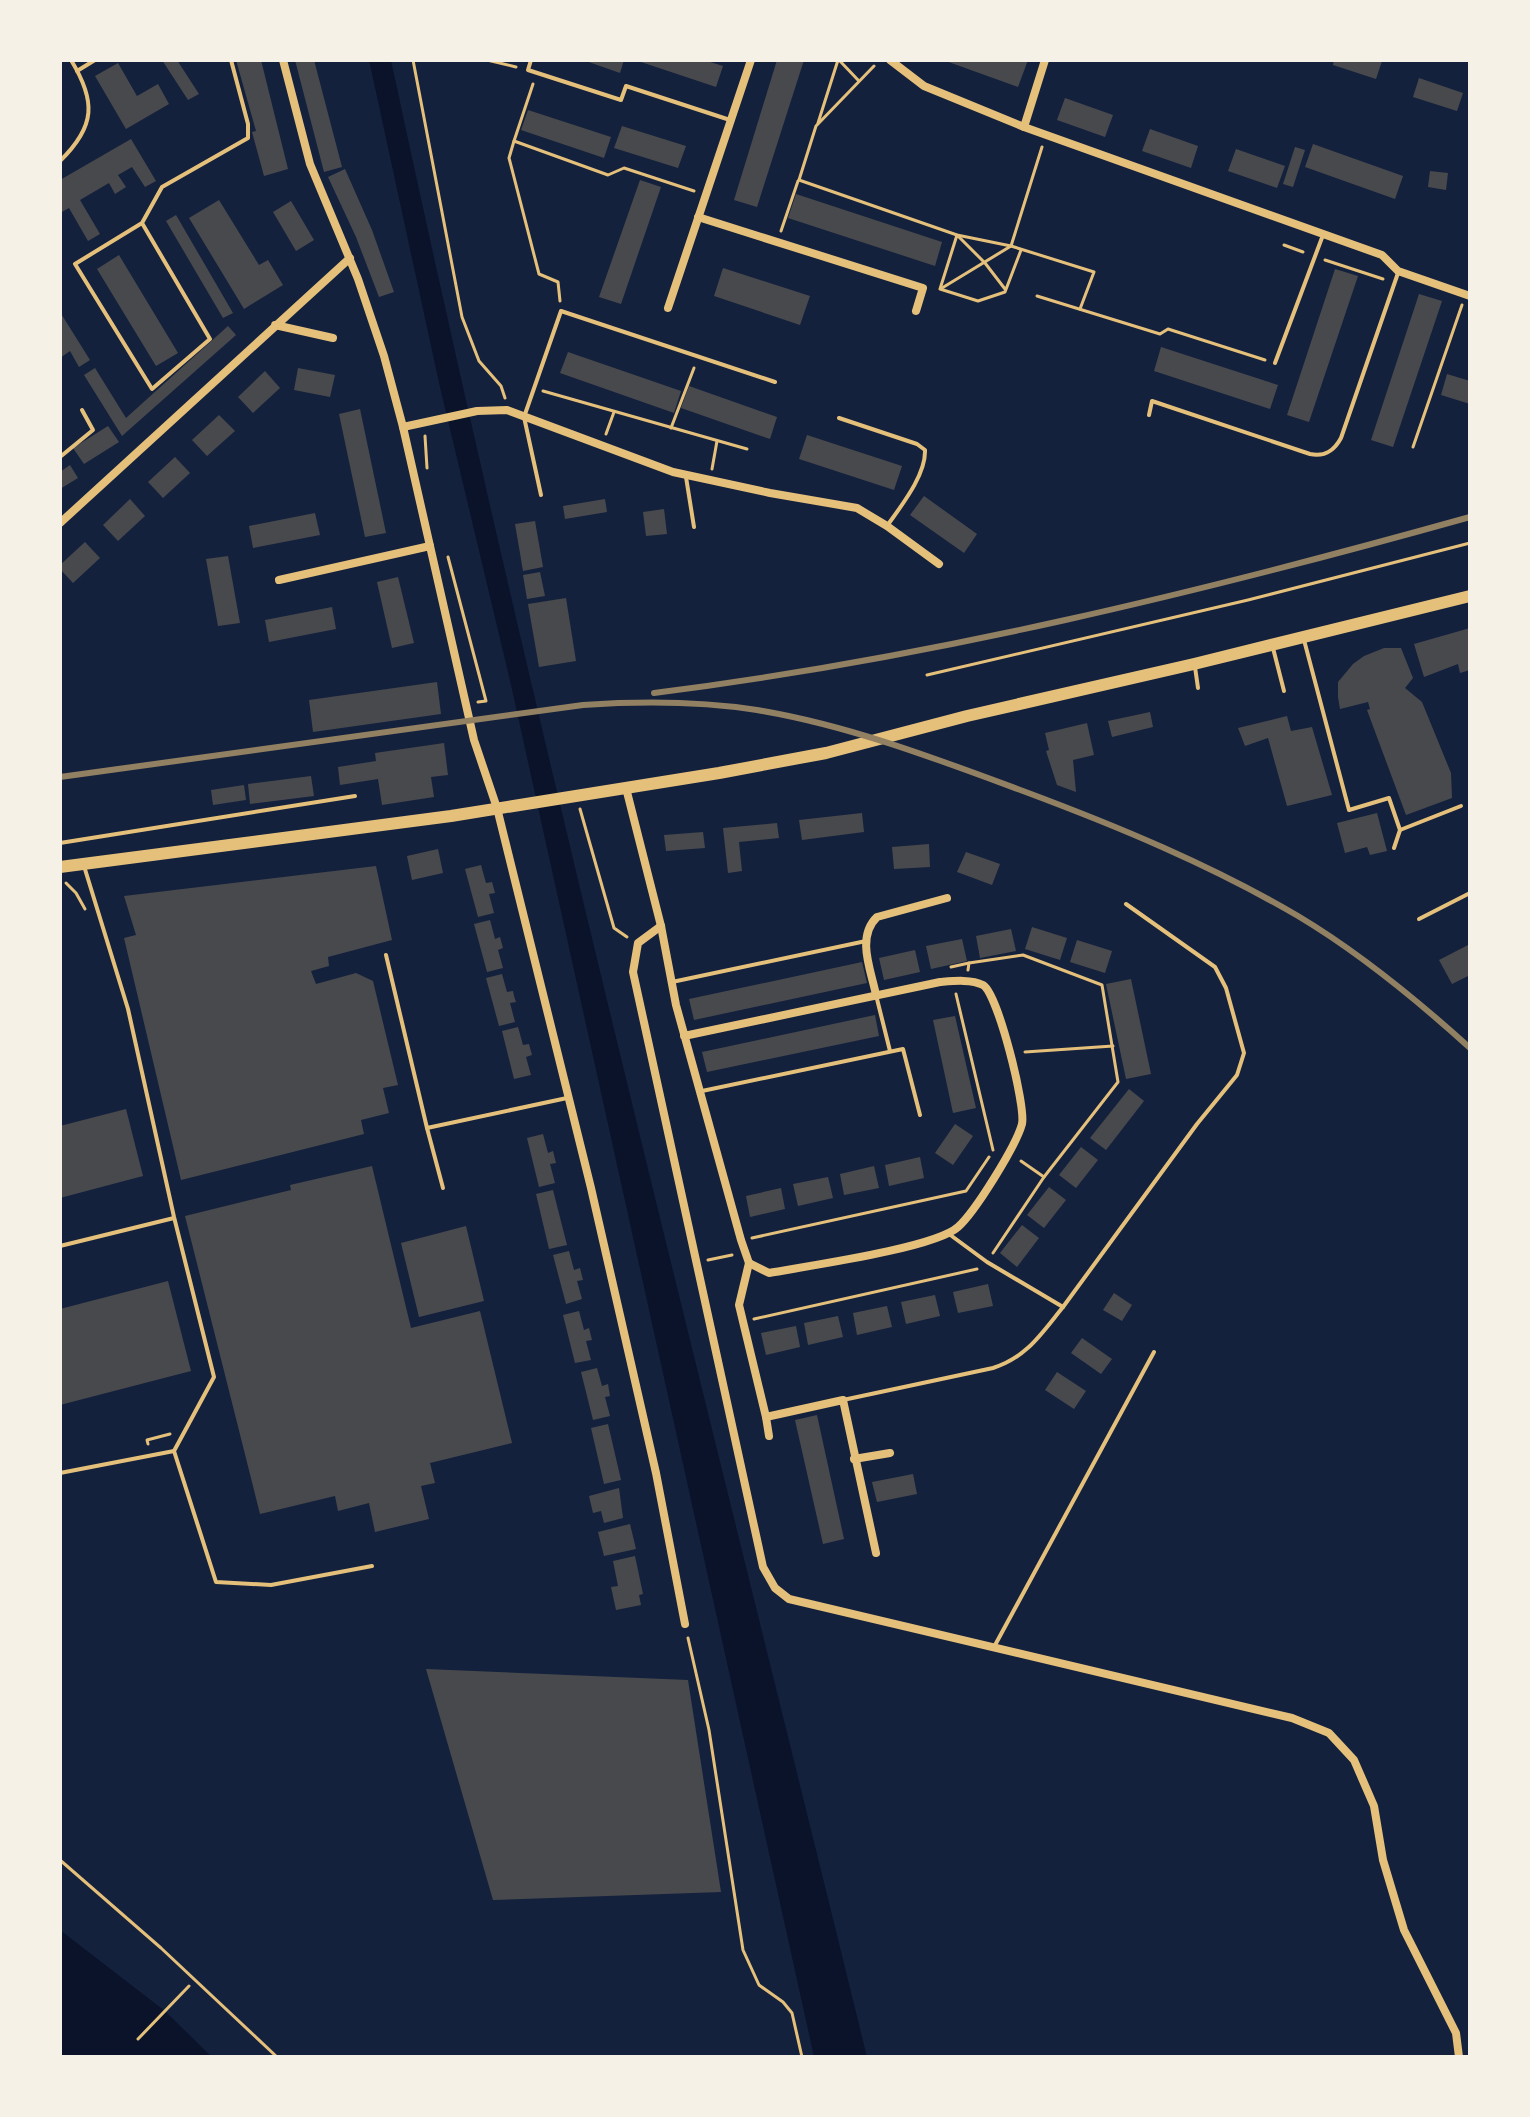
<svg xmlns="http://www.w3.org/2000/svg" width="1530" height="2117" viewBox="0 0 1530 2117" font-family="'IBM Plex Sans',sans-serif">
  <rect width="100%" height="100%" fill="#14213d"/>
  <!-- water -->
  <g fill="#0b132b">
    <path d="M369 60H391C534 729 704 1392 867 2057H814L511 685 439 383Z"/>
    <path d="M60 1930 165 2011 212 2057H60Z"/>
  </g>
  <!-- building -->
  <g fill="#48494c">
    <path d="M162 60H177L199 94 188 100Z"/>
    <path d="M236 60H261L288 169 264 176 252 132 256 131Z"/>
    <path d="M295 60H314L342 167 324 172Z"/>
    <path d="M583 60H624L620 73Z"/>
    <path d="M635 60H704L723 66 716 87Z"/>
    <path d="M777 60H804L757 207 734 200Z"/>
    <path d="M943 60H1028L1018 87Z"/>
    <path d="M1334 60H1379L1382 61 1376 79 1333 65Z"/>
    <path d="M118 63 137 96 158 84 169 104 126 129 95 76Z"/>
    <path d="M1419 78 1463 93 1457 111 1413 97Z"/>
    <path d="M1065 98 1113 115 1105 137 1057 120Z"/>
    <path d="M528 110 611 137 604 158 521 130Z"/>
    <path d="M622 126 686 146 678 168 614 148Z"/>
    <path d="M1150 129 1198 146 1191 168 1142 151Z"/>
    <path d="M131 139 156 181 145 187 132 167 118 175 126 187 115 194 109 183 80 200 100 234 88 241 69 208 60 213V180Z"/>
    <path d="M1313 144 1403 176 1395 199 1305 167Z"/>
    <path d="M1295 147 1305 150 1293 187 1283 184Z"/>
    <path d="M1236 149 1285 166 1277 188 1228 171Z"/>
    <path d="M345 169 372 230 394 292 379 297 356 237 328 177Z"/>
    <path d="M1430 171 1448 173 1446 190 1428 187Z"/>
    <path d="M640 180 661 187 621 304 599 297Z"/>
    <path d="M796 194 942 242 935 266 788 218Z"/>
    <path d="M219 200 259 265 268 260 283 285 244 309 189 218Z"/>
    <path d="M291 201 314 240 296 251 273 212Z"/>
    <path d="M176 215 233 313 223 318 166 221Z"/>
    <path d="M119 255 178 353 156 366 97 269Z"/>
    <path d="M723 268 810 296 800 325 714 296Z"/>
    <path d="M1335 269 1358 276 1309 422 1287 415Z"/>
    <path d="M1419 294 1442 301 1393 447 1371 440Z"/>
    <path d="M60 312 90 360 79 367 70 351 60 358Z"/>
    <path d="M228 326 236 335 122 436 84 375 95 368 126 418Z"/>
    <path d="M1161 347 1278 385 1270 409 1154 371Z"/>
    <path d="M568 352 681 391 674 413 560 373Z"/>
    <path d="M298 368 335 375 330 397 294 390Z"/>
    <path d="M265 371 280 388 253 413 238 397Z"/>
    <path d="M1447 374 1470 381V404L1441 395Z"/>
    <path d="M689 386 777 417 770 439 681 408Z"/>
    <path d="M360 409 386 533 365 537 339 414Z"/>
    <path d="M219 415 235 431 207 456 192 440Z"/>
    <path d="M108 426 119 442 84 464 73 448Z"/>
    <path d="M807 435 902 466 894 490 799 459Z"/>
    <path d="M175 457 190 473 163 498 148 482Z"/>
    <path d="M70 465 78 478 60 489V472Z"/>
    <path d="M924 496 977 534 964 553 910 515Z"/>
    <path d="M130 499 145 516 118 541 103 525Z"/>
    <path d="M605 499 607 512 565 519 563 506Z"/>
    <path d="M664 509 667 534 646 536 643 512Z"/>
    <path d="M315 513 320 535 253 548 249 526Z"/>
    <path d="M535 521 543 567 523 571 515 524Z"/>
    <path d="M85 542 100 558 73 583 60 569V565Z"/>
    <path d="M228 556 240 623 218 626 206 559Z"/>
    <path d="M540 572 545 596 527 599 523 575Z"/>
    <path d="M398 577 414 643 392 648 377 582Z"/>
    <path d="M566 598 576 661 539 667 528 604Z"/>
    <path d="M332 607 336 629 269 642 265 620Z"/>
    <path d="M1470 628V670L1460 673 1458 664 1424 677 1414 644Z"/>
    <path d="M1384 648H1401L1413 678 1405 688 1422 702 1451 773 1452 798 1406 815 1367 710 1370 709 1368 702 1340 709 1338 697V682L1353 664 1364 656Z"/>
    <path d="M437 682 441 714 313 732 309 700Z"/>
    <path d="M1150 712 1153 727 1112 737 1108 721Z"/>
    <path d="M1287 716 1291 731 1312 727 1332 795 1287 806 1268 738 1245 746 1238 728Z"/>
    <path d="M1087 723 1094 755 1073 760 1076 792 1057 785 1046 751 1049 750 1045 733Z"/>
    <path d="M444 743 448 775 431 777 434 797 382 805 378 779 340 785 338 767 376 761 375 753Z"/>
    <path d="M311 776 314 796 250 804 248 784Z"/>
    <path d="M244 785 246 800 213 805 211 790Z"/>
    <path d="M862 813 864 832 802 840 799 820Z"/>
    <path d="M1377 813 1387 851 1370 855 1367 847 1345 853 1337 823Z"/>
    <path d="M777 823 779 838 739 842 742 871 728 873 723 828Z"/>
    <path d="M703 832 705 848 666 851 664 835Z"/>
    <path d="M929 844 930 867 894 869 892 847Z"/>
    <path d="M438 849 443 873 412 880 407 856Z"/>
    <path d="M966 852 1000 864 992 885 957 872Z"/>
    <path d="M481 865 486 883 492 882 495 893 489 894 494 913 478 917 465 869Z"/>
    <path d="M376 866 392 940 328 957 329 966 311 971 316 984 356 973 373 981 398 1085 383 1088 389 1113 361 1120 364 1134 181 1180 124 938 136 935 124 896Z"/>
    <path d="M490 920 495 939 500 937 503 948 498 950 503 968 487 972 474 924Z"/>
    <path d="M1032 927 1067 938 1060 960 1025 949Z"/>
    <path d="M1011 929 1016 951 980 958 976 936Z"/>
    <path d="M962 939 967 961 931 969 926 946Z"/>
    <path d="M1077 940 1112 951 1105 973 1070 962Z"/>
    <path d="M1470 944V975L1452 984 1439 960Z"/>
    <path d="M915 950 920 972 884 980 879 958Z"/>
    <path d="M862 962 867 983 694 1020 689 999Z"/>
    <path d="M502 974 507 992 513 991 514 996 516 1002 510 1003 515 1022 499 1026 486 978Z"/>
    <path d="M1131 979 1151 1074 1126 1079 1106 984Z"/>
    <path d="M875 1015 879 1036 707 1072 702 1052Z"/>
    <path d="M955 1016 976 1108 953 1113 933 1020Z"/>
    <path d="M518 1027 523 1045 529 1044 532 1055 526 1057 531 1075 514 1079 502 1031Z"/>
    <path d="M1129 1089 1144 1101 1106 1150 1090 1138Z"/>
    <path d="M126 1109 143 1176 60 1198V1126Z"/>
    <path d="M955 1124 973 1136 953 1165 935 1153Z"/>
    <path d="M543 1134 548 1153 553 1151 556 1163 550 1164 555 1183 539 1187 527 1138Z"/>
    <path d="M1081 1147 1098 1160 1076 1188 1059 1175Z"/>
    <path d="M920 1157 924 1178 889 1186 885 1165Z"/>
    <path d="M372 1166 411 1328 480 1311 512 1443 430 1463 435 1483 421 1486 429 1519 375 1532 369 1503 338 1511 335 1496 260 1514 185 1216 291 1190 290 1185Z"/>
    <path d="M874 1166 879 1188 844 1195 840 1174Z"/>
    <path d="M828 1177 833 1198 798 1206 793 1184Z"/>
    <path d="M1049 1187 1066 1200 1044 1228 1027 1215Z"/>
    <path d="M781 1188 785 1209 750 1217 746 1196Z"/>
    <path d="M553 1190 567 1245 549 1249 536 1194Z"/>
    <path d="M1022 1225 1039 1238 1017 1267 1000 1253Z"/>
    <path d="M466 1226 484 1301 419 1317 401 1243Z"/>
    <path d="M569 1251 574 1270 580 1268 583 1280 577 1281 582 1299 566 1304 553 1255Z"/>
    <path d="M168 1281 191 1371 60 1405V1309Z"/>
    <path d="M988 1284 993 1306 958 1313 953 1292Z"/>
    <path d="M1114 1293 1132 1305 1122 1321 1103 1310Z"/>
    <path d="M935 1295 940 1316 906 1324 901 1302Z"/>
    <path d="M887 1306 892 1327 857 1335 853 1313Z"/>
    <path d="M579 1311 584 1330 589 1328 592 1340 586 1341 591 1360 575 1363 563 1315Z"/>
    <path d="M838 1316 843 1337 808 1345 804 1323Z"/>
    <path d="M796 1326 800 1347 766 1355 761 1333Z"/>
    <path d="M1082 1338 1112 1359 1101 1374 1071 1353Z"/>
    <path d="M597 1368 602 1386 608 1384 610 1396 605 1397 610 1416 593 1420 581 1372Z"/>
    <path d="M1057 1372 1086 1391 1074 1409 1045 1390Z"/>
    <path d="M817 1415 844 1539 823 1544 795 1420Z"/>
    <path d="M608 1424 621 1480 604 1484 591 1428Z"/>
    <path d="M913 1474 917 1494 877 1502 872 1482Z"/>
    <path d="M619 1488 623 1518 604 1523 601 1511 593 1513 589 1496Z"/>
    <path d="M630 1524 636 1549 604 1556 598 1532Z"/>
    <path d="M635 1556 643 1594 639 1595 641 1605 616 1610 611 1587 618 1586 613 1561Z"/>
    <path d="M426 1669 688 1680 721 1892 493 1900Z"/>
  </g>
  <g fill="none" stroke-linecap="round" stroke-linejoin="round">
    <!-- path -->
    <g stroke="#e5c07b" stroke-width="3">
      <path d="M413 60 462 317 479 361 501 386 505 398"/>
      <path d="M487 60 516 67"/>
      <path d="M839 60 858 80"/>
      <path d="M874 66 816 126 799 180 957 235 1011 246 1094 272 1080 309"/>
      <path d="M818 123 838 60"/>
      <path d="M514 141 533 84"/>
      <path d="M781 231 798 181"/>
      <path d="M1284 245 1303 252"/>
      <path d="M1325 260 1383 279"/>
      <path d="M942 288 1011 246 1042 147"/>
      <path d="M1005 289 985 263 957 235 940 289 978 301 1005 292 1021 250"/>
      <path d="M1037 296 1160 334 1168 329 1265 360"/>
      <path d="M560 301 558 282 539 274 509 158 514 141 608 175 624 168 694 191"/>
      <path d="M543 391 747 449"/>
      <path d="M671 428 694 368"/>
      <path d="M606 434 614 412"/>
      <path d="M425 436 427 468"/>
      <path d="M1413 447 1462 305"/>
      <path d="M712 469 717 441"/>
      <path d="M448 557 486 701 478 702"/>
      <path d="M927 675 1248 600 1470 543"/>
      <path d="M580 809 614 928 627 937"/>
      <path d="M66 883 76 893 85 909"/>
      <path d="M951 967 969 963"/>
      <path d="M968 970 969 963 1023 955 1102 985 1118 1082 1044 1177 993 1253"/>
      <path d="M956 994 993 1150"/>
      <path d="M1025 1052 1113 1046"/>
      <path d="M1021 1161 1044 1177"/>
      <path d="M752 1238 966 1191 989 1157"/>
      <path d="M708 1260 732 1255"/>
      <path d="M754 1319 977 1269"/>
      <path d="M148 1444 147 1440 170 1434"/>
      <path d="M688 1638 709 1730 743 1950 759 1985 783 2002 792 2013 802 2057"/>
      <path d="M60 1860 161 1948 277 2057"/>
      <path d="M138 2039 189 1986"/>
    </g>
    <!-- service -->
    <g stroke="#e5c07b" stroke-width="4">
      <path d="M531 60 528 70 621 100 626 86 730 120"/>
      <path d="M77 71 95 60"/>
      <path d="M60 161C96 126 96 101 71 60"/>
      <path d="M142 223 210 339 152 389 75 264 142 223 162 187 248 138V124L231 60"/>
      <path d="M1275 363 1323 235"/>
      <path d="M1149 415 1152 401 1310 454C1325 457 1334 451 1341 438L1398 273"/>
      <path d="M839 418 917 444 925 450C926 475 901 506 887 526"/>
      <path d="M60 457 93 430 82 410"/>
      <path d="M686 477 694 527"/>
      <path d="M541 495 524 417 561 311 775 382"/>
      <path d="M1304 640 1349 810 1389 798 1400 830 1394 848"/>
      <path d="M1273 648 1284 691"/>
      <path d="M1195 667 1198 688"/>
      <path d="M1400 830 1461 806"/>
      <path d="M60 843 355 796"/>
      <path d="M84 866 128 1009 174 1217 214 1377 174 1451 216 1582 271 1585 372 1566"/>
      <path d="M1419 919 1470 893"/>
      <path d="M386 955 427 1128 567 1098"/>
      <path d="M672 982 866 941"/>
      <path d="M876 995 890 1051"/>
      <path d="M702 1091 903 1049 920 1115"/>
      <path d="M427 1128 443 1188"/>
      <path d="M949 1234 987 1262 1063 1307 1197 1124 1237 1075 1244 1053 1226 988 1215 967 1126 904"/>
      <path d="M60 1246 174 1218"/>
      <path d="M843 1400 993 1368C1027 1357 1041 1334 1063 1307"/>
      <path d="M60 1473 174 1451"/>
      <path d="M994 1647 1154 1352"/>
    </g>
    <!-- minor -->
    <g stroke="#e5c07b" stroke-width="8">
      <path d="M283 60 310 164 358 279 384 356 403 427 474 740 497 808 591 1188 656 1473 685 1624"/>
      <path d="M890 60 924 86 1024 127 1382 255 1398 271 1470 296"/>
      <path d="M1024 127 1045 60"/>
      <path d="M698 217 923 288 916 311"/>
      <path d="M668 308 751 60"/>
      <path d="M275 325 333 338"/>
      <path d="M403 427 477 411 507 410 673 472 770 493 857 508 887 526 939 564"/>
      <path d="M60 523 350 258"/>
      <path d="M279 580 430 546"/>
      <path d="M626 788 661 926 676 1005 741 1240 749 1263 769 1273C807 1266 935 1248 958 1227 975 1212 1016 1146 1022 1124 1026 1106 998 994 983 985 971 979 953 981 940 982L684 1036"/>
      <path d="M661 926 638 943 633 972 763 1567 775 1588 789 1599 1292 1718 1329 1733 1354 1760 1374 1806 1383 1860 1404 1930 1456 2033 1459 2057"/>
      <path d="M876 995C871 970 856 937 877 917L947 898"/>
      <path d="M749 1263 739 1305 766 1417 843 1400 876 1553"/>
      <path d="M766 1417 769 1436"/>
      <path d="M854 1459 890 1453"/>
    </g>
    <!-- secondary -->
    <path stroke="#e5c07b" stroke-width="12" d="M60 867 451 816 719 773 826 753 967 716 1194 664 1470 596"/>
    <!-- rail -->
    <g stroke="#918062" stroke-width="6">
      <path d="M654 693C931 658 1202 592 1470 517"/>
      <path d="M60 777 583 705C641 701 699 701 757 710 848 725 937 759 1023 791 1117 826 1211 865 1298 916 1360 953 1416 999 1470 1048"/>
    </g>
  </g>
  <!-- border -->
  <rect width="1530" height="2117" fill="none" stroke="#f6f1e7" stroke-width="124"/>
</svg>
